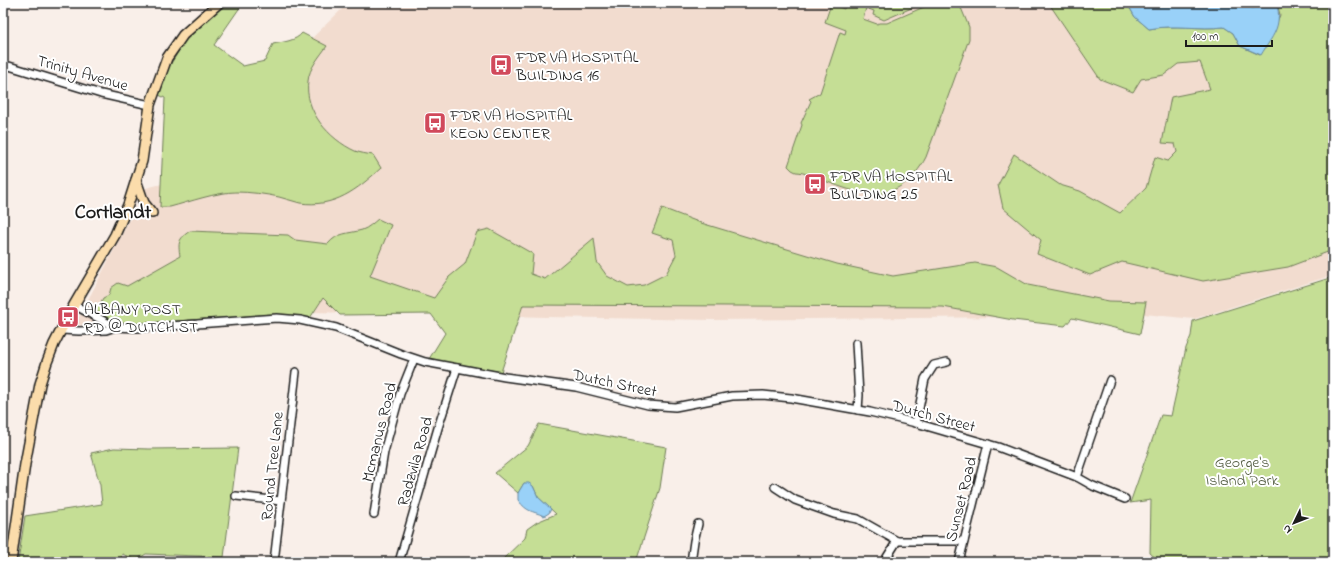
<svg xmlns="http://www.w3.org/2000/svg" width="1336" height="565" viewBox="0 0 1336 565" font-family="'Indie Flower',sans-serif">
  <rect width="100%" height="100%" fill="#f9efe9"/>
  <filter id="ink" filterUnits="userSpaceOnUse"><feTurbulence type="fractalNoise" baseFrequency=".025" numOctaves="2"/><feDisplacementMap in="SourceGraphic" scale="8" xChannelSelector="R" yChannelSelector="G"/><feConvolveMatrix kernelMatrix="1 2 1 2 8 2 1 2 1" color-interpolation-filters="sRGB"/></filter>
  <g filter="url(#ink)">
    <!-- built -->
    <path fill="#f2dccf" d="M346 3H1333L1290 124 1333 253V275L1194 319 1144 314 1124 319 1014 317 713 320 546 317 437 314 301 312 86 327 76 323 146 188 205 173 278 71 343 8Z"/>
    <!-- green -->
    <g fill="#c5de95" stroke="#707d58">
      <path d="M224 3H243L214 45 243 66 265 61 273 44C283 42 296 41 302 33L327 46C320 56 309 68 308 81 304 111 329 139 355 151 360 153 367 154 373 155L381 168C357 190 334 208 300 203 293 201 286 199 279 197 265 194 250 192 236 192 217 192 189 202 170 207H160L165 98 159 95 165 73 185 41Z"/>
      <path d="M846 3H923L884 20 873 15 874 11 866 8 863 19 877 24 879 23H887L933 3H959L969 27V39L926 157C914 181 892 198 864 193 850 191 836 185 822 180 814 177 804 172 796 172L792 170 788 166 802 125 801 123 811 101 809 99 820 93 840 32 845 34 846 30 825 22 831 4 844 9Z"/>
      <path d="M1051 3H1127L1135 17 1149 29C1174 24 1199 30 1224 27L1233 33 1240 46 1260 55 1268 43 1280 15 1277 3H1333V250L1288 267 1203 281 1122 262 1090 275 1037 254 1041 240 1003 208 998 185 1014 154 1060 185 1080 191 1120 213 1146 188 1155 157 1168 161 1177 152 1175 144 1162 143 1171 97 1210 89 1200 62 1178 64 1164 75 1141 79 1133 92 1100 79 1050 5Z"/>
      <path d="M1244 3H1264L1260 7 1252 8Z"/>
      <path d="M662 208 701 223 837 264 893 276 975 263 997 267 1028 285 1109 301 1146 302 1140 334 1072 318 1065 326 1013 320 943 307 523 305 501 372 429 359 445 333 431 314 340 315 323 298 310 318 277 314 133 324C119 322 104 320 94 309L96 305 100 304 103 298 109 295 111 288 118 283 127 286 180 256C178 243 178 239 190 231L288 235 295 240 328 244C338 232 348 234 362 230 368 228 373 223 378 219L391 225 370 276 434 298 449 277 465 264 477 232 489 229 533 254 531 274 545 279 594 238 597 262 607 276 628 287 644 285 666 274 676 255 673 240 652 233Z"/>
      <path d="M1333 277V562H1160L1150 553 1151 500 1130 503 1161 415 1171 416 1186 348 1191 336 1193 321Z"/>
      <path d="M539 424 666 447 660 488 636 562H502V560L525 538 527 529 537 522 556 514 538 497 533 486 524 483 518 493 495 473 528 446Z"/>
      <path d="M114 448 149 449 238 448 224 557 146 554 136 560 122 554 120 562H18L25 516 102 504 100 485 91 453Z"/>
    </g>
    <!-- water -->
    <g fill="#99d1f8" stroke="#6789a0">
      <path d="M1127 3H1244L1252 8 1260 7 1264 3H1277C1282 28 1273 35 1261 55L1240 46 1233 33 1224 27C1199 30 1174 24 1149 29L1135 17Z"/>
      <path d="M524 483H529L533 486 538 497 551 509 549 513 544 516C531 510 528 513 518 500V493Z"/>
    </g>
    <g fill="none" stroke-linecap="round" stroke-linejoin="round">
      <!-- minor casing -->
      <g stroke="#1c1c1c" stroke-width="10">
        <g id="minor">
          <path d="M9 66 101 94 150 105"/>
          <path d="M74 305 115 327"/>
          <path d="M62 330 79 331 106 330 115 327 137 328 170 326 277 318 300 320 336 328 401 354 425 362 505 377 576 387 648 405 675 407 732 396 763 395 791 398 870 412 916 423 998 447 1077 477 1093 486 1125 499"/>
          <path d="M856 343 859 395 858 410"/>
          <path d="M916 423 925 379 934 365 947 362"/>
          <path d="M1077 477 1110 380"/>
          <path d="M775 487 795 500 803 503 834 514 858 519 897 541H964"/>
          <path d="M236 496 281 501"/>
          <path d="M374 514 384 452 400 394 414 359"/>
          <path d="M274 562 296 372"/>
          <path d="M399 562 438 428 457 368"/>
          <path d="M691 562 694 541 698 524"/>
          <path d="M884 562 897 541"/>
          <path d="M959 562 988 444"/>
        </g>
      </g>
      <!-- major casing -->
      <g stroke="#1c1c1c" stroke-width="12">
        <g id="major">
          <path d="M136 180 144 203 152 213"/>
          <path d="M11 562 25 464 40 384 47 362 54 344 74 305 115 235 128 205 142 161 150 105 167 58 183 35 219 3"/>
        </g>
      </g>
      <!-- minor -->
      <use href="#minor" stroke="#fff" stroke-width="7"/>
      <!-- major -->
      <use href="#major" stroke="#fbdcab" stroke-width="9"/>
    </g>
  </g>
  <!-- icons -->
  <defs>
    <g id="bus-square" transform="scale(1.15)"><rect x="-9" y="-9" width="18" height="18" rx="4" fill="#d1495b" stroke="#fff"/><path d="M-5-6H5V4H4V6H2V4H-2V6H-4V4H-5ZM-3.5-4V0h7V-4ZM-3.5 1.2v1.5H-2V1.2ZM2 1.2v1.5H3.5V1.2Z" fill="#fff"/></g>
  </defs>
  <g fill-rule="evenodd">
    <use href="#bus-square" x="501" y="65"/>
    <use href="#bus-square" x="435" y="123"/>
    <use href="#bus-square" x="815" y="184"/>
    <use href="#bus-square" x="68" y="317"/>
  </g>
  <g text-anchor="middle" stroke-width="4" stroke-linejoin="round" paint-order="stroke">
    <!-- poi labels -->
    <g font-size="16" fill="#1c1c1c" stroke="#fff" text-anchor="start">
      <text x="516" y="62">FDR VA HOSPITAL<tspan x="516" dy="18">BUILDING 16</tspan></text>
      <text x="450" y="120">FDR VA HOSPITAL<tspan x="450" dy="18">KEON CENTER</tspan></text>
      <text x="830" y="181">FDR VA HOSPITAL<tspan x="830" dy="18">BUILDING 25</tspan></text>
      <text x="84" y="314">ALBANY POST<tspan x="84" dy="18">RD @ DUTCH ST</tspan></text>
    </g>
    <!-- street labels -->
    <g font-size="16" fill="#1c1c1c" stroke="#fff">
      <text transform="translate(83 72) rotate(16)" y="6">Trinity Avenue</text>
      <text transform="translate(615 382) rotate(12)" y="6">Dutch Street</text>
      <text transform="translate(934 415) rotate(15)" y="6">Dutch Street</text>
      <text transform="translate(378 432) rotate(-76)" y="6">Mcmanus Road</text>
      <text transform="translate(414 461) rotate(-74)" y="6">Radzvila Road</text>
      <text transform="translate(271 466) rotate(-84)" y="6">Round Tree Lane</text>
      <text transform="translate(960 499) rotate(-76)" y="6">Sunset Road</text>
    </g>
    <!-- park labels -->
    <g font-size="16" fill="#576046" stroke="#fff">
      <text x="1242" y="467">George's<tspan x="1242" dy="18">Island Park</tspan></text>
    </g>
    <!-- district labels -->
    <g font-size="20" font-weight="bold" fill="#1c1c1c" stroke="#fff">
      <text x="113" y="218">Cortlandt</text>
    </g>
  </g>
  <!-- margin -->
  <rect width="1336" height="565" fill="none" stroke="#fff" stroke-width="16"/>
  <rect x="8" y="8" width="1320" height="549" fill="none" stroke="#1c1c1c" stroke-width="1.5" filter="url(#ink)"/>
  <!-- north arrow -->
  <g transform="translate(1294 523) rotate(227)" stroke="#ffffff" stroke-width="3" paint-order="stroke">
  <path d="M0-3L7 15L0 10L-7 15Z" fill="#1c1c1c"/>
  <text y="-6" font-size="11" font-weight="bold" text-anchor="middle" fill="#1c1c1c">N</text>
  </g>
  <!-- scale -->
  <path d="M1186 40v6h86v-6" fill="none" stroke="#1c1c1c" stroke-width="2"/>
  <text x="1192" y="40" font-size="12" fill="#1c1c1c" stroke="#ffffff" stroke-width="3" paint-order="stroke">100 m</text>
</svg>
